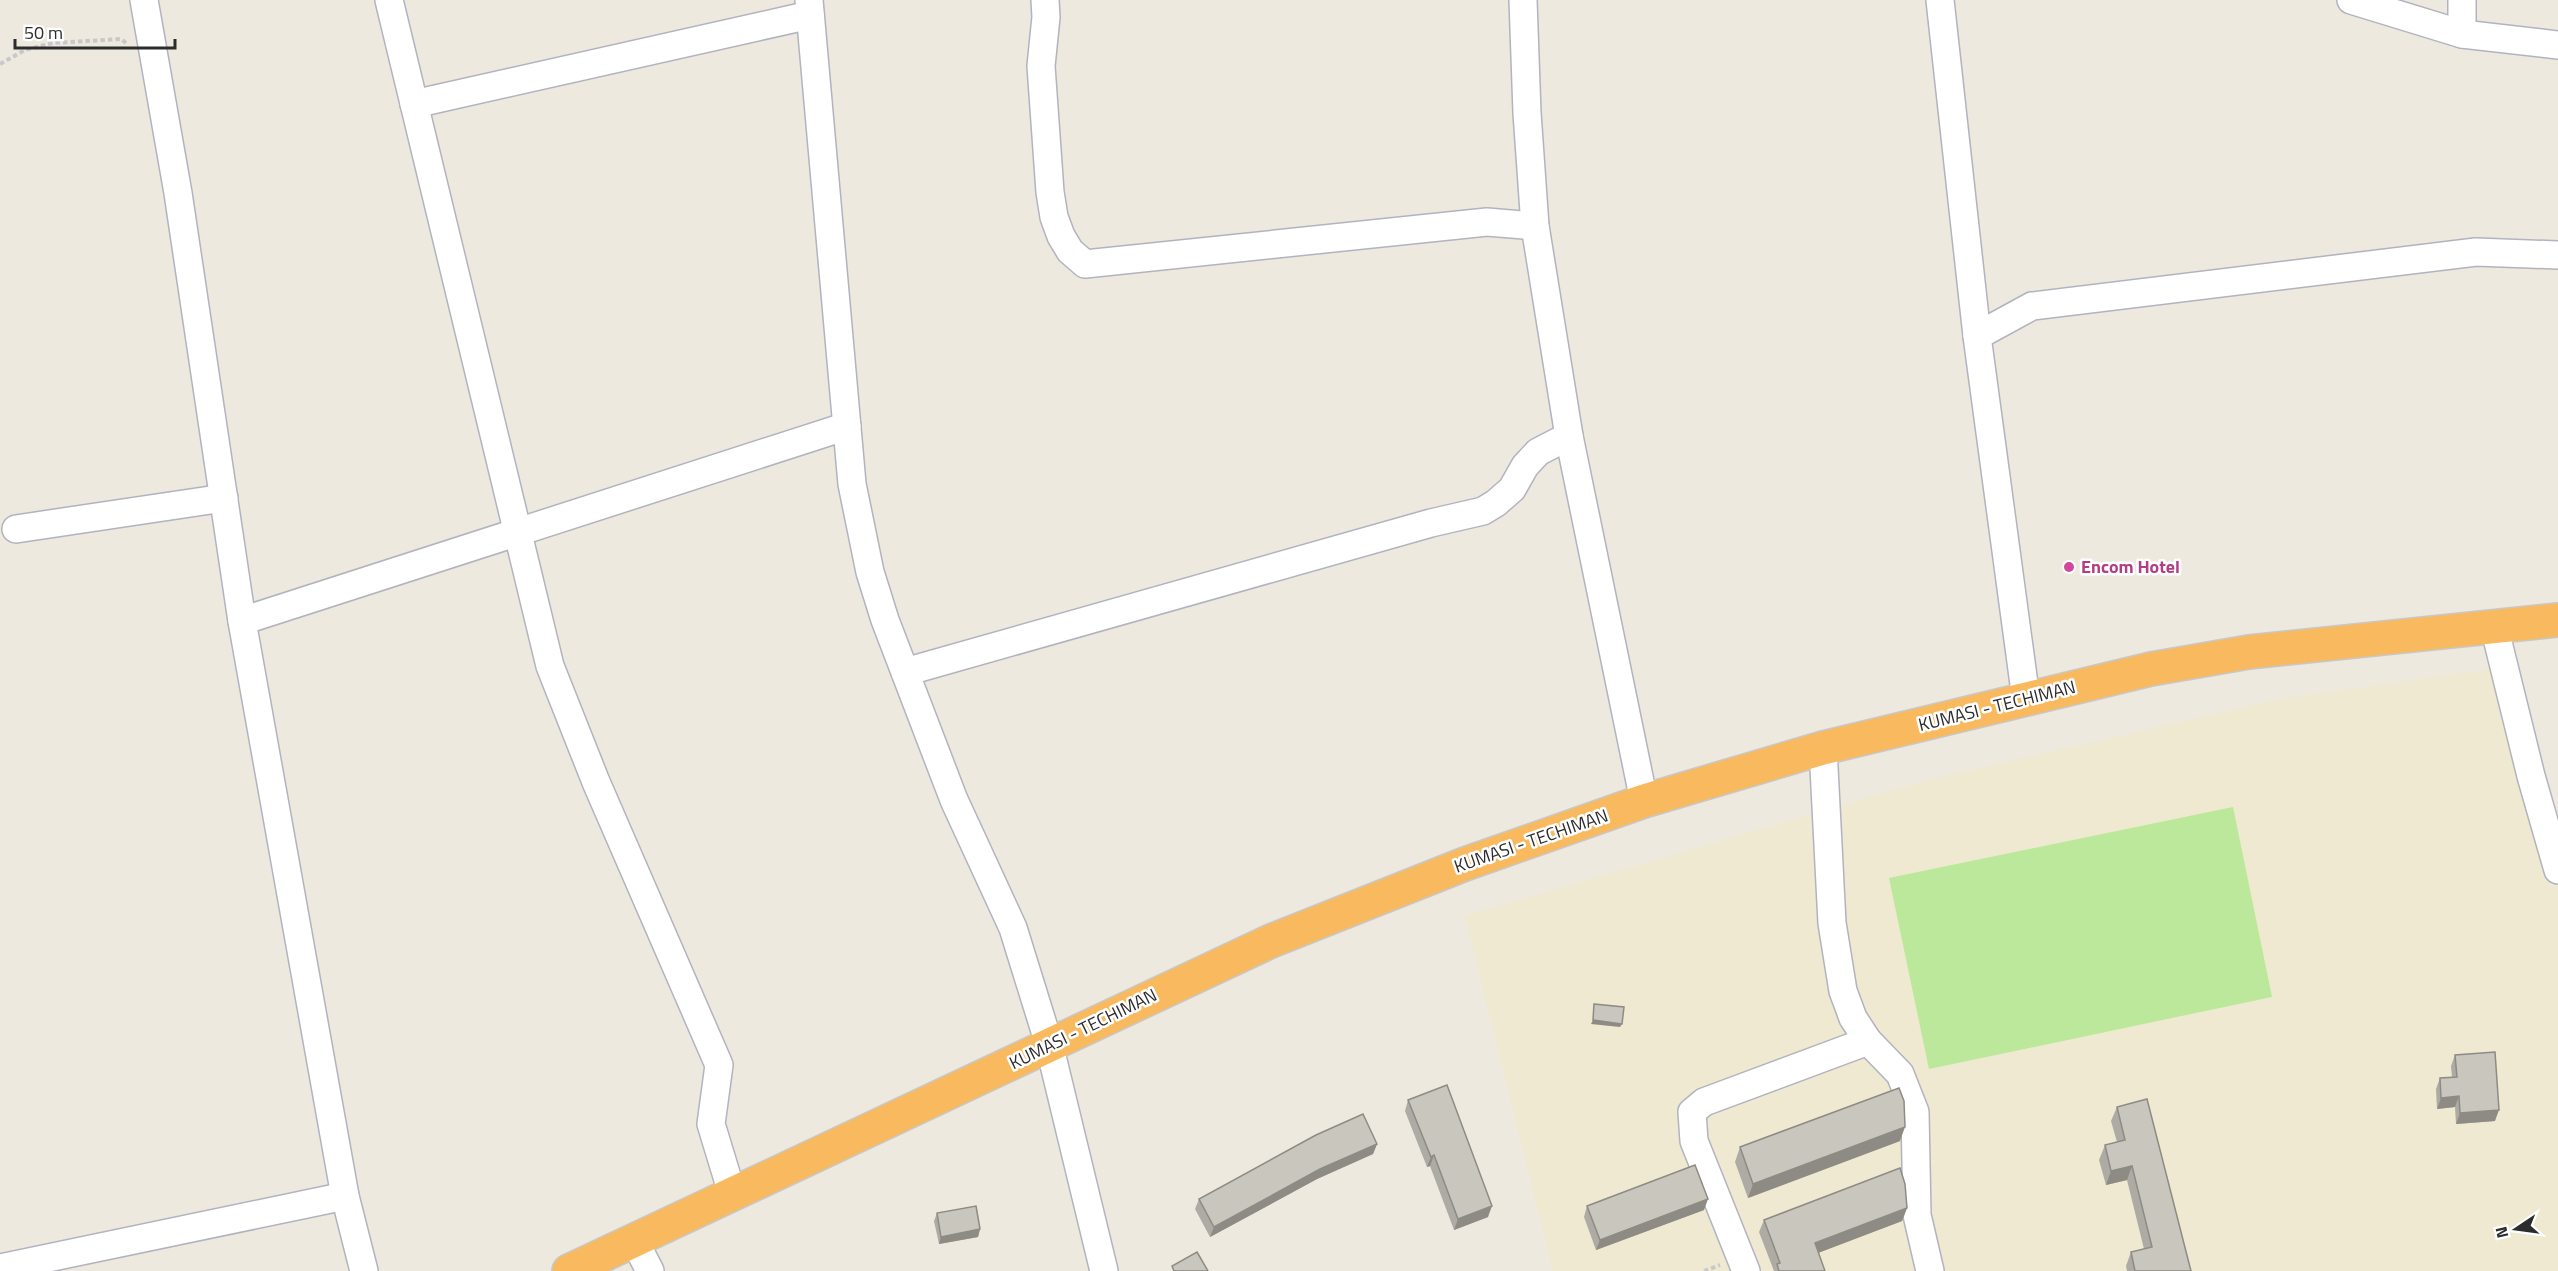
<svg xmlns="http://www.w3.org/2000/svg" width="2558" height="1271" viewBox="0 0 2558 1271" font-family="'Titillium Web',sans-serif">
  <rect width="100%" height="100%" fill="#ede9df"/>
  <!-- education -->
  <path fill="#eee9d0" d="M2497 668 2558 886V1271H1553L1465 916 1924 781 2280 699Z"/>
  <!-- pitch -->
  <path fill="#bbe89a" d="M2233 807 2272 997 1929 1069 1889 878Z"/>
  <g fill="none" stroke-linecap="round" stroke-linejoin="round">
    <!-- minor casing -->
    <g stroke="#b2b3bf" stroke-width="30">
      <g id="minor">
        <path d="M144 0 178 193 242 621 345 1196 364 1271"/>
        <path d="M389 0 550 666 596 782 719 1065 711 1124 732 1193"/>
        <path d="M809 0 852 484 870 572 885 620 954 800 1013 928 1049 1044 1104 1271"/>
        <path d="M1045 0 1046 17 1041 66 1050 192 1054 217 1061 236 1070 251 1085 264 1487 222 1535 226"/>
        <path d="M1523 0 1527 113 1535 226 1569 436 1644 801"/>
        <path d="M1940 0 1977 336 2026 699"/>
        <path d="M2351 0 2462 34 2558 45"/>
        <path d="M2462 34V0"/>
        <path d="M414 104 810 15"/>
        <path d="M1977 336 2032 306 2476 252 2558 255"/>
        <path d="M16 529 224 498"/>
        <path d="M242 621 847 426"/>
        <path d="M2494 626 2531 776 2558 870"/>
        <path d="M905 672 1431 523 1483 511 1496 503 1512 489 1525 466 1538 452 1569 436"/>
        <path d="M1823 748 1832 923 1843 991 1853 1018 1868 1041 1900 1074 1915 1112 1917 1215 1930 1271"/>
        <path d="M634 1240 650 1271"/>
        <path d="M0 1268 345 1196"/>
        <path d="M1746 1271 1694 1141 1692 1112 1704 1102 1868 1041"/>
      </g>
    </g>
    <!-- highway casing -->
    <g stroke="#c8c8c8" stroke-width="36">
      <path id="highway" d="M569 1271 1271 941 1465 864 1644 801 1823 748 2151 669 2249 652 2558 620"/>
    </g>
    <!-- path -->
    <g stroke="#c8c8c8" stroke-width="4" stroke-dasharray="4.5 3" stroke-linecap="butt">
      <path d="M0 64 25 50 53 43 121 39 126 43"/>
      <path d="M1704 1271 1720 1265"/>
    </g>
    <!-- minor -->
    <use href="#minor" stroke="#fff" stroke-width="27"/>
    <!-- highway -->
    <use href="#highway" stroke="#f9b95e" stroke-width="33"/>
  </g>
  <!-- wall -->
  <g fill="#adaba3">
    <path d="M2455 1055 2495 1121 2456 1124 2455 1107 2437 1109 2436 1089 2440 1078 2452 1077 2451 1066Z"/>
    <path d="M1408 1100 1488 1217 1454 1230 1430 1166 1427 1167 1405 1111Z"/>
    <path d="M2117 1107 2191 1271H2127L2126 1266 2131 1252 2144 1249 2127 1180 2106 1185 2099 1160 2105 1145 2117 1142 2111 1121Z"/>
    <path d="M1900 1141 1748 1198 1735 1162 1740 1147Z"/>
    <path d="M1377 1144 1373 1154 1317 1179 1210 1237 1195 1209 1199 1199Z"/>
    <path d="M1587 1206 1704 1210 1596 1250 1584 1217Z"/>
    <path d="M1907 1208 1902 1221 1818 1253 1825 1271H1774L1759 1232 1764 1220Z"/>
    <path d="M937 1213 980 1229 978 1237 939 1244 934 1221Z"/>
  </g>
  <!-- shaded-wall -->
  <g fill="#8d8b84">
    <path d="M1593 1020 1622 1024 1620 1027 1591 1024Z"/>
    <path d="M2459 1096 2455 1107 2437 1109 2441 1098Z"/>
    <path d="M2499 1110 2495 1121 2456 1124 2460 1113Z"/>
    <path d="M1905 1127 1900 1141 1748 1198 1753 1184Z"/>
    <path d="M1377 1144 1373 1154 1317 1179 1210 1237 1214 1227 1320 1169Z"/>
    <path d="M1434 1155 1430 1166 1427 1167 1431 1157Z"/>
    <path d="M2132 1166 2127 1180 2106 1185 2111 1171Z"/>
    <path d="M1708 1199 1704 1210 1596 1250 1600 1240Z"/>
    <path d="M1492 1206 1488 1217 1454 1230 1458 1219Z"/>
    <path d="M1907 1208 1902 1221 1810 1256 1815 1243Z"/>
    <path d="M980 1229 978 1237 939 1244 941 1237Z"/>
  </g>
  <!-- building -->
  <g fill="#c9c7bd" stroke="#8d8b84" stroke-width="1.5">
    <path d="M1594 1004 1624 1007 1622 1024 1593 1020Z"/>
    <path d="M2495 1052 2499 1110 2460 1113 2459 1096 2441 1098 2440 1078 2457 1077 2455 1055Z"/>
    <path d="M1447 1085 1492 1206 1458 1219 1434 1155 1431 1157 1408 1100Z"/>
    <path d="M1899 1088 1904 1101 1905 1127 1753 1184 1740 1147Z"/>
    <path d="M2147 1099 2191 1271H2135L2131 1252 2152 1247 2132 1166 2111 1171 2105 1145 2125 1140 2117 1107Z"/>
    <path d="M1363 1114 1377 1144 1320 1169 1214 1227 1199 1199 1316 1135Z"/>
    <path d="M1695 1165 1708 1199 1600 1240 1587 1206Z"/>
    <path d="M1900 1168 1905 1184 1907 1208 1815 1243 1825 1271H1779L1777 1264 1780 1263 1764 1220Z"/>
    <path d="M976 1206 980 1229 941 1237 937 1213Z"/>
    <path d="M1197 1252 1208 1271H1174L1172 1266Z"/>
  </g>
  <!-- markers -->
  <circle fill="#d1479c" stroke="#fff" stroke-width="2" cx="2069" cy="567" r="6"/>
  <g text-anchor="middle" stroke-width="5" stroke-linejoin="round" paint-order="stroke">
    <!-- hotel labels -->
    <g font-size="18" font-weight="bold" fill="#b23c85" stroke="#fff" text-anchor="start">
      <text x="2081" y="573">Encom Hotel</text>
    </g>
    <!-- street labels -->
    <g font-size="18" fill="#2c2c2c" stroke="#fff">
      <text transform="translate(1997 706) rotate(-14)" y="6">KUMASI - TECHIMAN</text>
      <text transform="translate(1531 841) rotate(-19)" y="6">KUMASI - TECHIMAN</text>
      <text transform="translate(1083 1029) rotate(-26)" y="6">KUMASI - TECHIMAN</text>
    </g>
  </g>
  <!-- north arrow -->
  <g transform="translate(2516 1229) rotate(257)" stroke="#ffffff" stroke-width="4.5" paint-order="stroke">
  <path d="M0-4.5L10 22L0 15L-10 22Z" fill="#2c2c2c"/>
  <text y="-9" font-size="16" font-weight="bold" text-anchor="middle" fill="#2c2c2c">N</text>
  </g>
  <!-- scale -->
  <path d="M15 39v9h160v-9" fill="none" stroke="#2c2c2c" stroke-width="3"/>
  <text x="24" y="39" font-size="18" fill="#2c2c2c" stroke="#ffffff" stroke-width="4.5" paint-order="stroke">50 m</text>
</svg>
